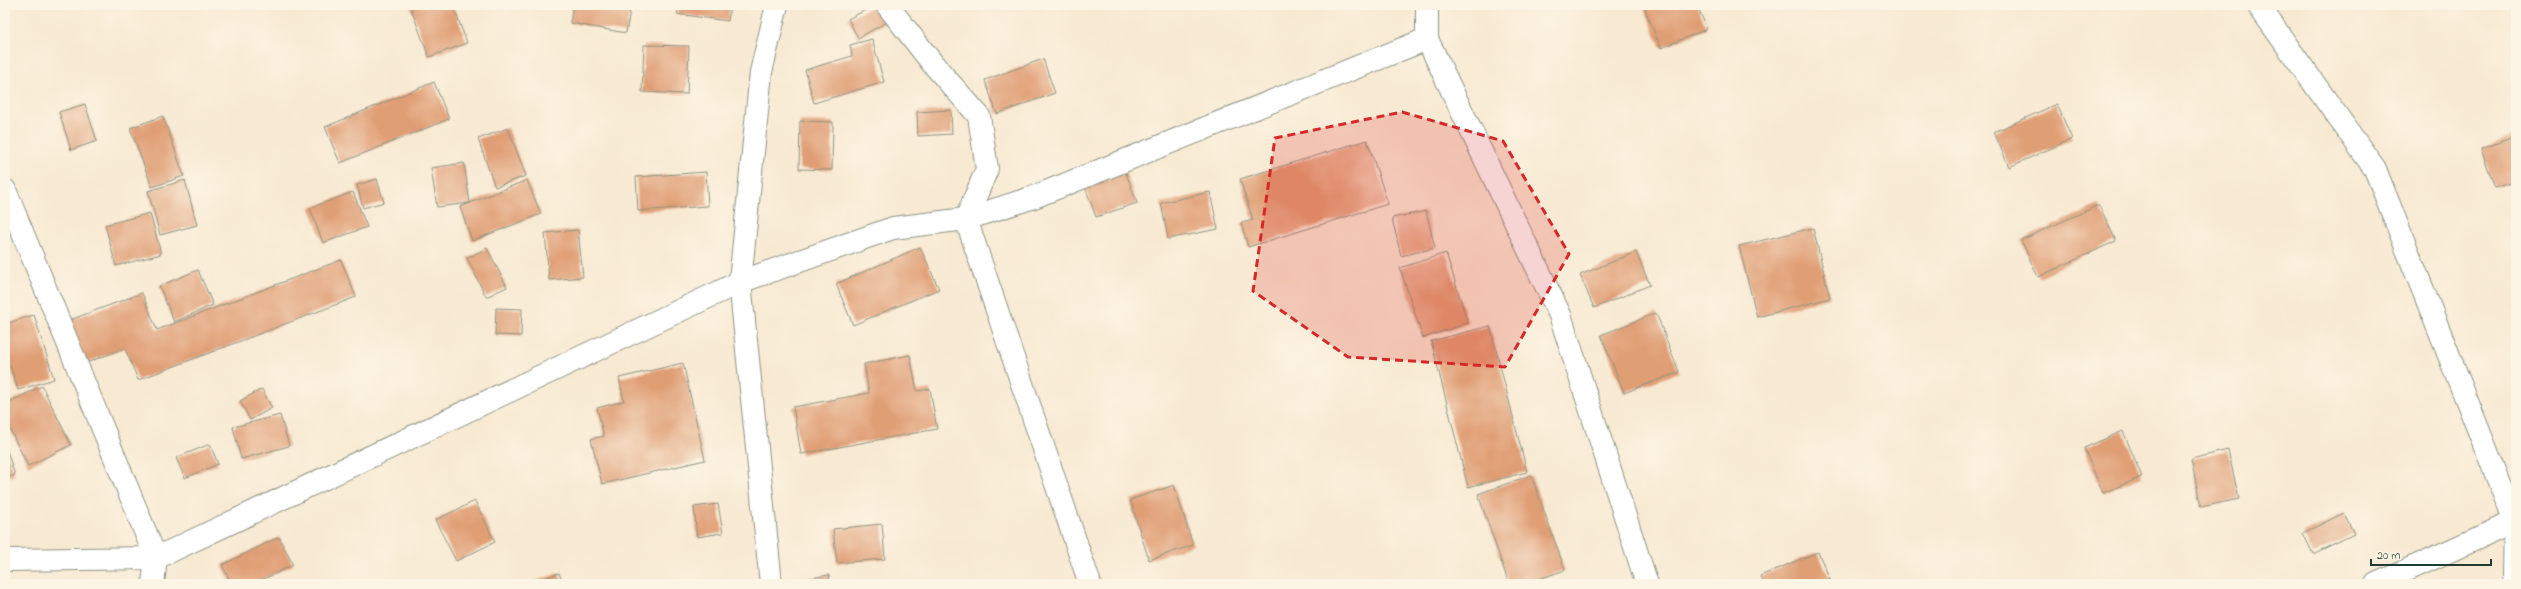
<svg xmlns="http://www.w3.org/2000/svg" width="2521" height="589" viewBox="0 0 2521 589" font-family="'Indie Flower',sans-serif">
  <rect width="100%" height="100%" fill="#fcf5e5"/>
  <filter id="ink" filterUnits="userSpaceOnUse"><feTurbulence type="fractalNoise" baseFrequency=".025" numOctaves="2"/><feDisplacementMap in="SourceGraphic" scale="8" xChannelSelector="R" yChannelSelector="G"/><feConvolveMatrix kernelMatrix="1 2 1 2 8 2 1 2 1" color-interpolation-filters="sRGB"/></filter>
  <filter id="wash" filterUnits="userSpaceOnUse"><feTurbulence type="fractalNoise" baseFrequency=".012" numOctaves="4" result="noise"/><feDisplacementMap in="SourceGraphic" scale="16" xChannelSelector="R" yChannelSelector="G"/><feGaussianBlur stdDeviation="0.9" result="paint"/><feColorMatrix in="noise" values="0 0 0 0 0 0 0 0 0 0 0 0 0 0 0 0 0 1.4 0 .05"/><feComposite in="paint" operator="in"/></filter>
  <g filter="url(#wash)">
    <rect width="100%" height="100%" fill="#f8e9d2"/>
    <g id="blocks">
      <!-- building -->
      <g fill="#e09e74">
        <path d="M453 5 467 43 429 57 410 6Z"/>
        <path d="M573 5H631L626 33 570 23Z"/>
        <path d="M679 5H730L728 21 677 14Z"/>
        <path d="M875 5H878L887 22 858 38 848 19Z"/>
        <path d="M1643 5H1697L1707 29 1661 48Z"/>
        <path d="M872 39 884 82 814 103 805 70 852 56 850 45Z"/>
        <path d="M644 45 689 46 687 94 642 92Z"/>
        <path d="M1043 59 1055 93 997 114 985 80Z"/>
        <path d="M434 82 449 119 340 163 325 127Z"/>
        <path d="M85 104 97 141 71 150 59 112Z"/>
        <path d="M2057 104 2072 139 2009 167 1994 132Z"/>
        <path d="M951 110 952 134 918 136 917 112Z"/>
        <path d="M163 116 184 176 152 187 130 128Z"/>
        <path d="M800 121 833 122 832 170 799 169Z"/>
        <path d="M508 128 526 176 495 187 478 139Z"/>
        <path d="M2516 136V181L2495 188 2481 149Z"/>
        <path d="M1367 140 1388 204 1248 247 1241 223 1253 220 1240 179Z"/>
        <path d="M464 163 470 203 437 207 431 168Z"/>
        <path d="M706 172 708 206 638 211 636 177Z"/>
        <path d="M1126 173 1137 203 1096 217 1085 187Z"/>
        <path d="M377 179 384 202 363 208 357 185Z"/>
        <path d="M185 180 197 225 160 235 148 191Z"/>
        <path d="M527 180 541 214 472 241 460 207Z"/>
        <path d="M353 192 367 227 323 243 310 208Z"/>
        <path d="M1210 192 1218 229 1168 239 1161 203Z"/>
        <path d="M2099 205 2116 241 2038 277 2021 240Z"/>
        <path d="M1426 211 1435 248 1401 256 1392 218Z"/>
        <path d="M150 213 161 254 116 266 105 225Z"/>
        <path d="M1813 228 1830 298 1757 317 1739 246Z"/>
        <path d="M578 230 583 277 549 280 545 233Z"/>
        <path d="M920 247 939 289 853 325 836 284Z"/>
        <path d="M487 248 507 287 486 297 467 258Z"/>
        <path d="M1636 252 1650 285 1594 308 1580 275Z"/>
        <path d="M1446 253 1468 323 1423 338 1400 268Z"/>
        <path d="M341 260 356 297 138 380 125 348 86 363 70 320 142 293 157 330Z"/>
        <path d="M198 270 213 305 174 322 159 286Z"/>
        <path d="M496 308 522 309 521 336 495 335Z"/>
        <path d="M1656 313 1679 372 1624 393 1601 335Z"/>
        <path d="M34 315 54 379 18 390 10 366 5 367V324Z"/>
        <path d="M1490 326 1527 472 1468 487 1431 341Z"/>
        <path d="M910 355 917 391 930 389 937 429 801 454 793 407 869 393 864 364Z"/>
        <path d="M683 363 705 460 602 484 591 439 604 436 597 408 624 401 619 378Z"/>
        <path d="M42 386 71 445 28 466 5 419V404Z"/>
        <path d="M262 389 272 408 250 420 240 401Z"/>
        <path d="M280 415 289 446 241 459 233 427Z"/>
        <path d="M2123 431 2142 477 2103 493 2084 448Z"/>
        <path d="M210 444 218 464 185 478 176 458Z"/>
        <path d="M5 445 15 475 5 478Z"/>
        <path d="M2228 450 2239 499 2201 507 2191 459Z"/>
        <path d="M1531 475 1565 570 1525 584H1509L1478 494Z"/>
        <path d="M1174 485 1193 545 1149 560 1130 500Z"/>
        <path d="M475 501 495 542 456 561 435 520Z"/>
        <path d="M718 504 723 533 697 537 694 507Z"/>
        <path d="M2344 513 2354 534 2313 554 2303 533Z"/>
        <path d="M882 524 885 559 837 563 833 529Z"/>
        <path d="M279 537 293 565 253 584H232L222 565Z"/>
        <path d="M1818 552 1832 584H1764L1760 576Z"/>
        <path d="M559 573 563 584H528Z"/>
        <path d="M829 575 830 584H781V583Z"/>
      </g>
    </g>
  </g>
  <g filter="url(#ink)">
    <use href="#blocks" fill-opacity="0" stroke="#8c9383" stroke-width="1"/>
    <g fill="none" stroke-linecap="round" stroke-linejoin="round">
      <!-- street casing -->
      <g stroke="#8c9383" stroke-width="24">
        <g id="street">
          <path d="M887 5 933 64 979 116 987 169 966 219 1090 584"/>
          <path d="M1427 5V39L1560 315 1647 584"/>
          <path d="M2258 5 2375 169 2515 522 2514 575 2516 584"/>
          <path d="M5 190 156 558 153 584"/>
          <path d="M5 560 156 558 740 282 893 228 966 219 1034 197 1427 39"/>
          <path d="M771 584 740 282 761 72 777 5"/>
          <path d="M2376 584 2516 521"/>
        </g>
      </g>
      <!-- street -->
      <use href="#street" stroke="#fff" stroke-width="22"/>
    </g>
  </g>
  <!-- marked area -->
  <path fill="#d62828" fill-opacity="0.2" stroke="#d62828" stroke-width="3" stroke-dasharray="8 5" stroke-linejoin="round" d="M1402 112 1503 141 1569 254 1505 367 1348 357 1253 291 1275 138Z"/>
  <!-- margin -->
  <rect width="2521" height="589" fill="none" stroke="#fcf5e5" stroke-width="20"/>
  <!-- scale -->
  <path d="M2371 559v6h120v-6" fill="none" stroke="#1f3d34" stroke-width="2"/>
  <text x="2377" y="559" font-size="12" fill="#1f3d34" stroke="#fcf5e5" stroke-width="3" paint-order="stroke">20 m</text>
</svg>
